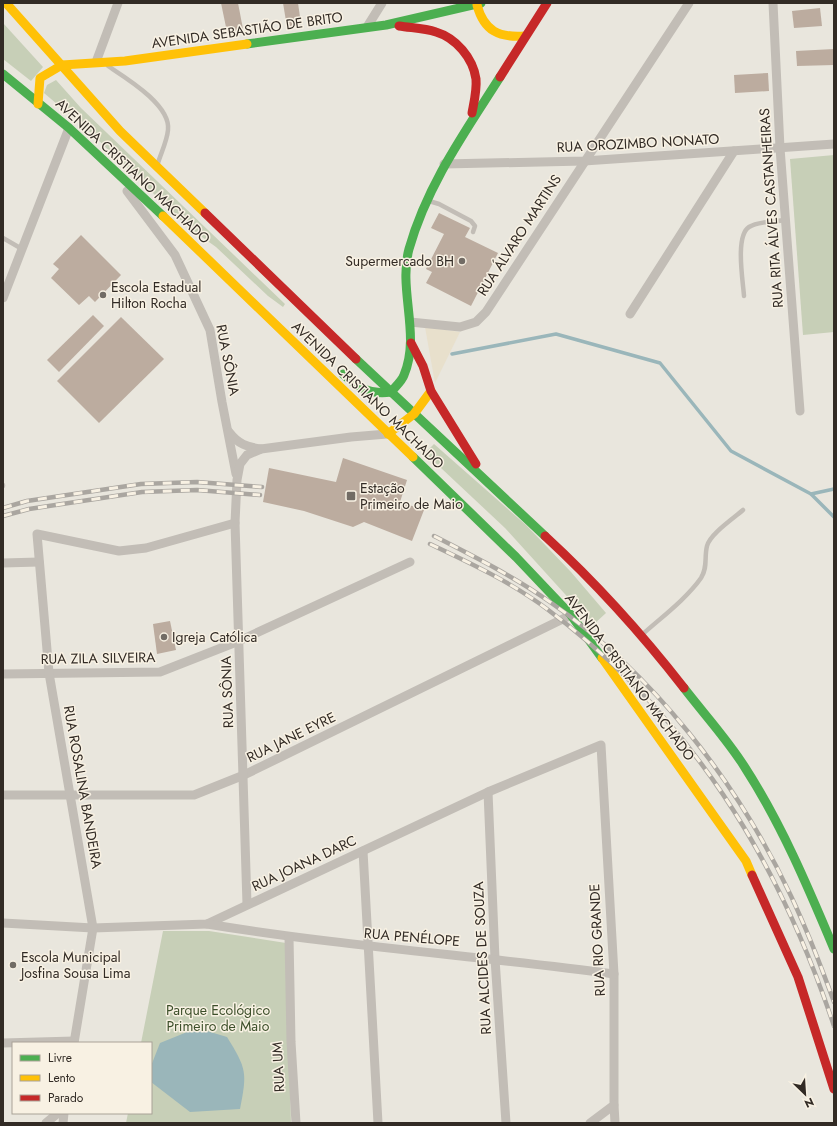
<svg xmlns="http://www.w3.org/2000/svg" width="837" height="1126" viewBox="0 0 837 1126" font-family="Jost,sans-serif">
  <rect width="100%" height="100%" fill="#e9e6dd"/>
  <!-- green -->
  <g fill="#c7cfb7">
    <path d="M3 23 43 67 31 81 3 59Z"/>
    <path d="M56 80 81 108 285 304 283 307 268 296 216 247 188 227 90 132 44 93 47 85Z"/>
    <path d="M834 155V332L803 335 790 159Z"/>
    <path d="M434 444 526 525 571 572 606 613 593 625 505 528 425 453Z"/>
    <path d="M163 931H209L286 943 291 1123H126L128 1113H151V1043H141Z"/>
  </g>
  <!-- plaza -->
  <path fill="#e8e0cc" d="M425 327 460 332 435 383Z"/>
  <!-- water -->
  <path fill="#9ab6ba" d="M197 1028 227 1037C247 1069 247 1073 240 1109L190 1112 151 1082V1066L160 1043Z"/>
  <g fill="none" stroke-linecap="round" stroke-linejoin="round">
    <!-- stream -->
    <g stroke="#9ab6ba" stroke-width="3.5">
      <path d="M452 354 556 334 660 363 731 451 811 494 834 517"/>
      <path d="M811 494 834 489"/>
    </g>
  </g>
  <!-- building -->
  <g fill="#bcac9f">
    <path d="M221 3H238L243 29 227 32Z"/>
    <path d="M283 3H298L301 24 287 27Z"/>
    <path d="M820 8 822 26 794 28 792 11Z"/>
    <path d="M834 49V65L797 66 796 51Z"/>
    <path d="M768 73 769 91 735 93 734 75Z"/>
    <path d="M439 213 470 228 465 237 498 253 471 306 426 283 432 272 426 269 444 234 431 228Z"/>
    <path d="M81 235 121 275 95 302 89 296 79 305 51 278 59 269 53 264Z"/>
    <path d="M93 315 104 326 59 372 47 360Z"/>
    <path d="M121 317 164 359 99 423 57 381Z"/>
    <path d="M343 458 407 480 400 502 424 510 412 541 364 522 353 527 304 511 263 502 269 468 336 482Z"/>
    <path d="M170 621 176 650 157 654 153 624Z"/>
  </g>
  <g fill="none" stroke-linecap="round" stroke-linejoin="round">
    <!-- lane -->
    <g stroke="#c2bdb6" stroke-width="4.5">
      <path d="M108 66C126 78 171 105 168 130 167 141 161 153 158 163"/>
      <path d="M429 201 439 204 471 221 475 226 473 232"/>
      <path d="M3 238 22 249"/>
      <path d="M744 296C743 281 735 236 749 227 758 221 774 222 785 220"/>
      <path d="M3 485V486"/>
      <path d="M644 633C662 617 687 598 701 578 708 567 704 558 707 546 710 534 734 518 743 510"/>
    </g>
    <!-- street -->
    <g stroke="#c2bdb6" stroke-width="9">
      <path d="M773 3 780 148 800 411"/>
      <path d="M367 27 382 3"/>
      <path d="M96 62 118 3"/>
      <path d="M444 164 584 161 834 144"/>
      <path d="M127 191 175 255 210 330 222 402 236 474"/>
      <path d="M3 298 69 128"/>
      <path d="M630 314 734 151"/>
      <path d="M410 322 460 327 476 322 486 312 689 3"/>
      <path d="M229 432C238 444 247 447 261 449"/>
      <path d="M3 563 39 562"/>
      <path d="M3 674 160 672 239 641 410 562"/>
      <path d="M488 792 495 959 506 1123"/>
      <path d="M3 795H194L244 775 571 615"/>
      <path d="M363 851 378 1123"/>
      <path d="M247 904 235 523 237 480 240 464 247 455 261 449 351 437 387 434"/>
      <path d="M3 923 93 928 207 924 488 792 601 745 614 974V1105L590 1123"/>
      <path d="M207 924C342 946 478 956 614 974"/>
      <path d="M289 937 291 1042 296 1123"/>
      <path d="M3 1043 74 1041"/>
      <path d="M74 1043 93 928 49 673 37 534 119 551 146 548 235 523"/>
      <path d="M614 1105 615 1123"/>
      <path d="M46 1123 58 1113"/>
      <path d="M63 1123 64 1113"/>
    </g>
    <!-- fast -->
    <g stroke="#4caf50" stroke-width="9">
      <path d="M247 44 386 25 481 3"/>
      <path d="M3 74 69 128 163 216"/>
      <path d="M356 359 545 536"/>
      <path d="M343 374C358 388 370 395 391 392"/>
      <path d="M391 392C395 387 402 381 404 375 421 335 398 290 409 249 427 185 465 132 500 77"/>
      <path d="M413 457 516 557 571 615 602 658"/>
      <path d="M684 688C704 714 727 739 744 766 781 823 808 887 834 949"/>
    </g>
    <!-- slow -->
    <g stroke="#ffc107" stroke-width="9">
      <path d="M6 3 120 131 205 213"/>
      <path d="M477 5C484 31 499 38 525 36"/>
      <path d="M38 104 40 78 62 65 125 61 247 44"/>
      <path d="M163 216 413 457"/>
      <path d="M388 434 414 414 431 391"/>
      <path d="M602 658 746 861 752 875"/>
    </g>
    <!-- jam -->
    <g stroke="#c62828" stroke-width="9">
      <path d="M399 26C411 28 424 28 436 32 456 38 473 58 476 79 477 90 474 102 472 113"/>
      <path d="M500 77 547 3"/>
      <path d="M205 213 356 359"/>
      <path d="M411 343 423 366 431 391 476 464"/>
      <path d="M545 536C596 583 642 634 684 688"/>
      <path d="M752 875 798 977 834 1089"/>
    </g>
    <!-- rail casing -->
    <g stroke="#aaa6a0" stroke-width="4.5">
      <g id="rail">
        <path d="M3 508 27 501 141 484 197 482 262 487"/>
        <path d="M3 516 29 509 142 492 197 490 260 495"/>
        <path d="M434 536C473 556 513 576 550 602 653 673 738 783 791 896 807 930 821 966 834 1002"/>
        <path d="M430 544C470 563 511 582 547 609 690 716 778 858 834 1026"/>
      </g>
    </g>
    <!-- rail -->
    <use href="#rail" stroke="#f8f1e3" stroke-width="3" stroke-dasharray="9" stroke-linecap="butt"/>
  </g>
  <!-- markers -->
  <g fill="#726c65" stroke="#f8f1e3" stroke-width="1.5">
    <circle cx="462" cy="261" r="4"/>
    <circle cx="103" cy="295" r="4"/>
    <rect x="346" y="491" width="10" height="10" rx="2"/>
    <circle cx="164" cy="637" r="4"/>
    <circle cx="13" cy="965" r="4"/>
  </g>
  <g text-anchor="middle" stroke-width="3" stroke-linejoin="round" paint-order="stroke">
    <!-- street labels -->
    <g font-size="14" fill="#322b25" stroke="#f8f1e3">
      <text transform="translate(247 30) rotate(-8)" y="5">AVENIDA SEBASTIÃO DE BRITO</text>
      <text transform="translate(638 143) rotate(-3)" y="5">RUA OROZIMBO NONATO</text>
      <text transform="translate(133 171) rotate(43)" y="5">AVENIDA CRISTIANO MACHADO</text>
      <text transform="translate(771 208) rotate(-94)" y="5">RUA RITA ÁLVES CASTANHEIRAS</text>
      <text transform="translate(519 235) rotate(-57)" y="5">RUA ÁLVARO MARTINS</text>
      <text transform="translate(228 360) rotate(79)" y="5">RUA SÔNIA</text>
      <text transform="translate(368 395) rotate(44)" y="5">AVENIDA CRISTIANO MACHADO</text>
      <text transform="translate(98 658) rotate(-1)" y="5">RUA ZILA SILVEIRA</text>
      <text transform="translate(630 677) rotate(53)" y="5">AVENIDA CRISTIANO MACHADO</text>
      <text transform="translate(227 692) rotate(-92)" y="5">RUA SÔNIA</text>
      <text transform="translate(291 737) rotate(-26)" y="5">RUA JANE EYRE</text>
      <text transform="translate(83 787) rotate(80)" y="5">RUA ROSALINA BANDEIRA</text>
      <text transform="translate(304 863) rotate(-25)" y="5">RUA JOANA DARC</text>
      <text transform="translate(412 937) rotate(5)" y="5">RUA PENÉLOPE</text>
      <text transform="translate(597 940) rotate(-93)" y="5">RUA RIO GRANDE</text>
      <text transform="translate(482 958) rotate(-93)" y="5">RUA ALCIDES DE SOUZA</text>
      <text transform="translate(278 1067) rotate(-93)" y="5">RUA UM</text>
    </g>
    <!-- poi labels -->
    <g font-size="14" fill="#322b25" stroke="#f8f1e3" text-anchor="start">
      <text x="454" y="266" text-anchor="end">Supermercado BH</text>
      <text x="111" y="292">Escola Estadual<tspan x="111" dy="16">Hilton Rocha</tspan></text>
      <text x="360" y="493">Estação<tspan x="360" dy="16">Primeiro de Maio</tspan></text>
      <text x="172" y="642">Igreja Católica</text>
      <text x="21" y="962">Escola Municipal<tspan x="21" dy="16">Josfina Sousa Lima</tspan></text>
    </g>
    <!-- park labels -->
    <g font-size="14" fill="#3c4f2a" stroke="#f8f1e3">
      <text x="218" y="1015">Parque Ecológico<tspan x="218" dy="16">Primeiro de Maio</tspan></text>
    </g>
  </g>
  <!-- border -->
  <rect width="837" height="1126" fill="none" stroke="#322b25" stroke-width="8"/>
  <!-- legend -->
  <rect x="12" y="1042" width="140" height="72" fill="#f8f1e3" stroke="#a9a297"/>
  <rect x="20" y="1055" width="20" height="6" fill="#4caf50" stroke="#a9a297"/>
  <text x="48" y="1062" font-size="12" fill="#322b25">Livre</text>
  <rect x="20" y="1075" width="20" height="6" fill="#ffc107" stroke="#a9a297"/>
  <text x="48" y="1082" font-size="12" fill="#322b25">Lento</text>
  <rect x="20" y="1095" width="20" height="6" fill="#c62828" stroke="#a9a297"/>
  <text x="48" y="1102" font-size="12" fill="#322b25">Parado</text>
  <!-- north arrow -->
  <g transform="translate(805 1094) rotate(155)" stroke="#f8f1e3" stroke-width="3" paint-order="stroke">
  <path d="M0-3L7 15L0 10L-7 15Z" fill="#322b25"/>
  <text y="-6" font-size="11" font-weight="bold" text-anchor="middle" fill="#322b25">N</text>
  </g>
</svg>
